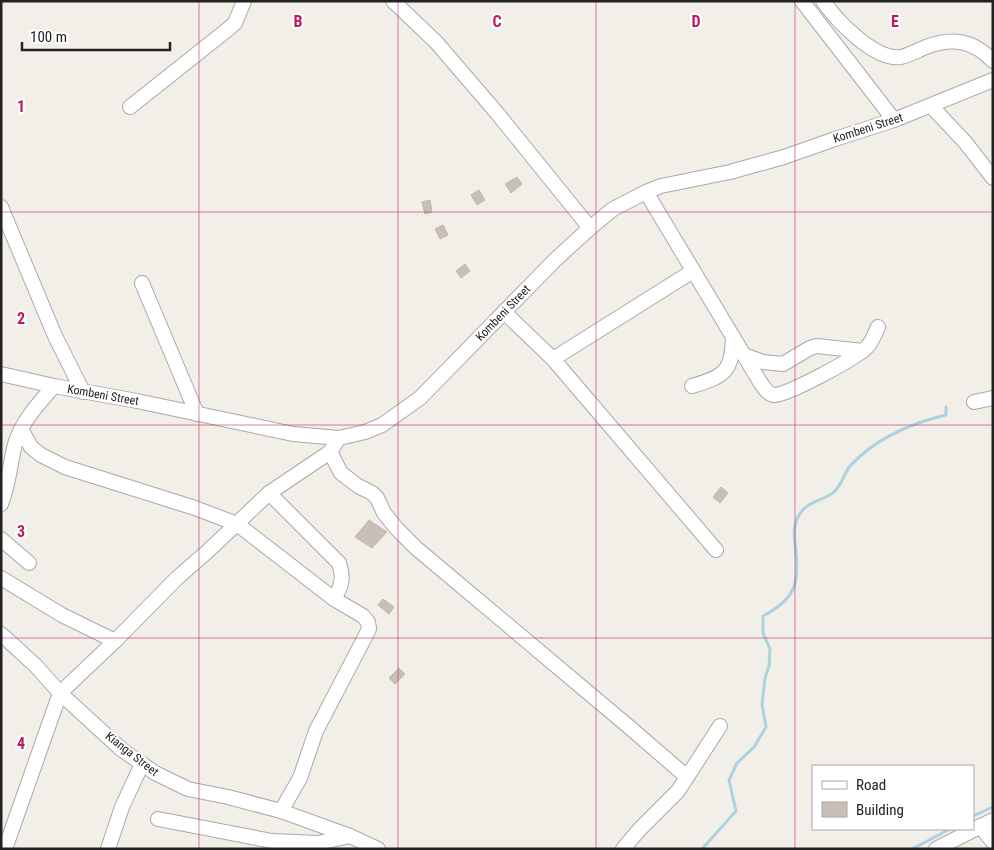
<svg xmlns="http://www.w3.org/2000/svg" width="994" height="850" viewBox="0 0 994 850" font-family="'Roboto Condensed',sans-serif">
  <rect width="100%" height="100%" fill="#f2efe9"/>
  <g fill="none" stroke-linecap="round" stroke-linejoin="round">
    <!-- stream -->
    <g stroke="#aad3df" stroke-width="3">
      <path d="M973 816 993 807"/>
      <path d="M702 849 736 811 729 780 737 763 754 747 766 727 762 704 765 678 769 666 770 649 763 633V616C799 597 799 581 795 543 794 534 793 527 798 517 805 501 824 501 834 492 842 484 844 474 850 466 875 439 912 423 946 415V407"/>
      <path d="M912 849 950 829"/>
    </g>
  </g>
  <!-- building -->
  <g fill="#c7bfb8" stroke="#c4b6ab">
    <path d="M517 177 522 184 511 193 505 184Z"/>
    <path d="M479 190 485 200 477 205 471 195Z"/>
    <path d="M430 200 432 212 425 214 422 202Z"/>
    <path d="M443 225 448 235 440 239 435 229Z"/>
    <path d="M465 264 470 271 461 278 456 271Z"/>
    <path d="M721 487 728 493 720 503 713 497Z"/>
    <path d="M369 520 387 532 372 548 355 537Z"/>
    <path d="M383 599 394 607 389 614 378 605Z"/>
    <path d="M399 668 405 674 395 684 389 678Z"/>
  </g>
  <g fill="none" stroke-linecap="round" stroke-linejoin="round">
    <!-- minor casing -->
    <g stroke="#a9a9a9" stroke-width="16">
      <g id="minor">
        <path d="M393 1 436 42 497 113 590 228"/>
        <path d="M802 1 894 120"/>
        <path d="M823 1C837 21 875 61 901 57 910 55 918 50 926 47 952 37 973 40 993 61"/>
        <path d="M931 106 965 142 993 178"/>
        <path d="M130 107 227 30 235 23 244 1"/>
        <path d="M646 192 760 382C764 387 767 394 774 395 786 396 858 357 867 347 872 342 875 334 878 327"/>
        <path d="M1 207 55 336 83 392"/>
        <path d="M142 283 197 414"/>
        <path d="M504 312 553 359 716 550"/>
        <path d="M744 355 763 362 783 364 810 348 817 346 863 351"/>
        <path d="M553 359 693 271"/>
        <path d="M1 374 54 386 137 401 293 434 339 438 365 432 382 425 420 398 555 260 590 228 613 209 646 192 661 186 730 172 784 157 835 139 894 120 993 80"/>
        <path d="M692 386C725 376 732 372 733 337"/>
        <path d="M974 402 993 398"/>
        <path d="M21 429 31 447 41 455 65 467 195 508 237 524 334 599 363 616 368 622 369 629 365 637 316 731 300 778 281 811"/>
        <path d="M330 452 341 473 358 486 372 493 377 498 384 513 397 529 416 548 628 726 687 777"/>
        <path d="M269 493 339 563C344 577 342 586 334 599"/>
        <path d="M1 504C9 484 10 464 15 444 22 421 39 403 54 386"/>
        <path d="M1 539 29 563"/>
        <path d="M1 578 62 615 115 641"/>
        <path d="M1 634 36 666 60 693 121 749 155 773 188 789 228 797 281 811 350 836 378 849"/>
        <path d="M158 819 272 841 318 843 350 836"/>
        <path d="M980 826 993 842"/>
        <path d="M5 849 60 693 115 641 177 578 208 551 269 493 330 452 339 438"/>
        <path d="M108 849 122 807 142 764"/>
        <path d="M623 849 639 830 678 791 720 726"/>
        <path d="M936 849 993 820"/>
      </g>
    </g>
    <!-- minor -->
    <use href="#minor" stroke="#fff" stroke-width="14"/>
  </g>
  <!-- grid -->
  <path fill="none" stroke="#c2185b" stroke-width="1" stroke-opacity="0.55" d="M199 1V849M398 1V849M596 1V849M795 1V849M1 212H993M1 425H993M1 638H993"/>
  <g text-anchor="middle" stroke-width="4.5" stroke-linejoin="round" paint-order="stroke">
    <!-- street labels -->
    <g font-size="12" fill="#222" stroke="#fff">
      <text transform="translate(868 128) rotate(-18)" y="4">Kombeni Street</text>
      <text transform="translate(503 313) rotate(-46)" y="4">Kombeni Street</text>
      <text transform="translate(103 395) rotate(10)" y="4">Kombeni Street</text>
      <text transform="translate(132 754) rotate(38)" y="4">Kianga Street</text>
    </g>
  </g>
  <g font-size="16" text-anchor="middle" font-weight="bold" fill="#c2185b" stroke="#fff" stroke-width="4.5" stroke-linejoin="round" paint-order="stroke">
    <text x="298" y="27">B</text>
    <text x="497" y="27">C</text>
    <text x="696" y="27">D</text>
    <text x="895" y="27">E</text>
    <text x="21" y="112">1</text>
    <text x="21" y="324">2</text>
    <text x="21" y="537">3</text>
    <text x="21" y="749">4</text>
  </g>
  <!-- border -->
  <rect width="994" height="850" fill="none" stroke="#222222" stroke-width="5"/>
  <!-- legend -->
  <rect x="812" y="765" width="162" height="65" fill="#ffffff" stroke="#a7a7a7"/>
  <rect x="822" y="781" width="25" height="8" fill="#ffffff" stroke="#a7a7a7"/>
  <text x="856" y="790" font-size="15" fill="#222222">Road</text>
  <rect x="822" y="802" width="25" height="15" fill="#c7bfb8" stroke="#a7a7a7"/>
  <text x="856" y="815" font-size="15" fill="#222222">Building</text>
  <!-- scale -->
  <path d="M22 42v8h148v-8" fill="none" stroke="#222222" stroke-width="2.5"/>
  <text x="30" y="42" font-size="15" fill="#222222" stroke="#ffffff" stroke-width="4" paint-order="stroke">100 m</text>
</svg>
